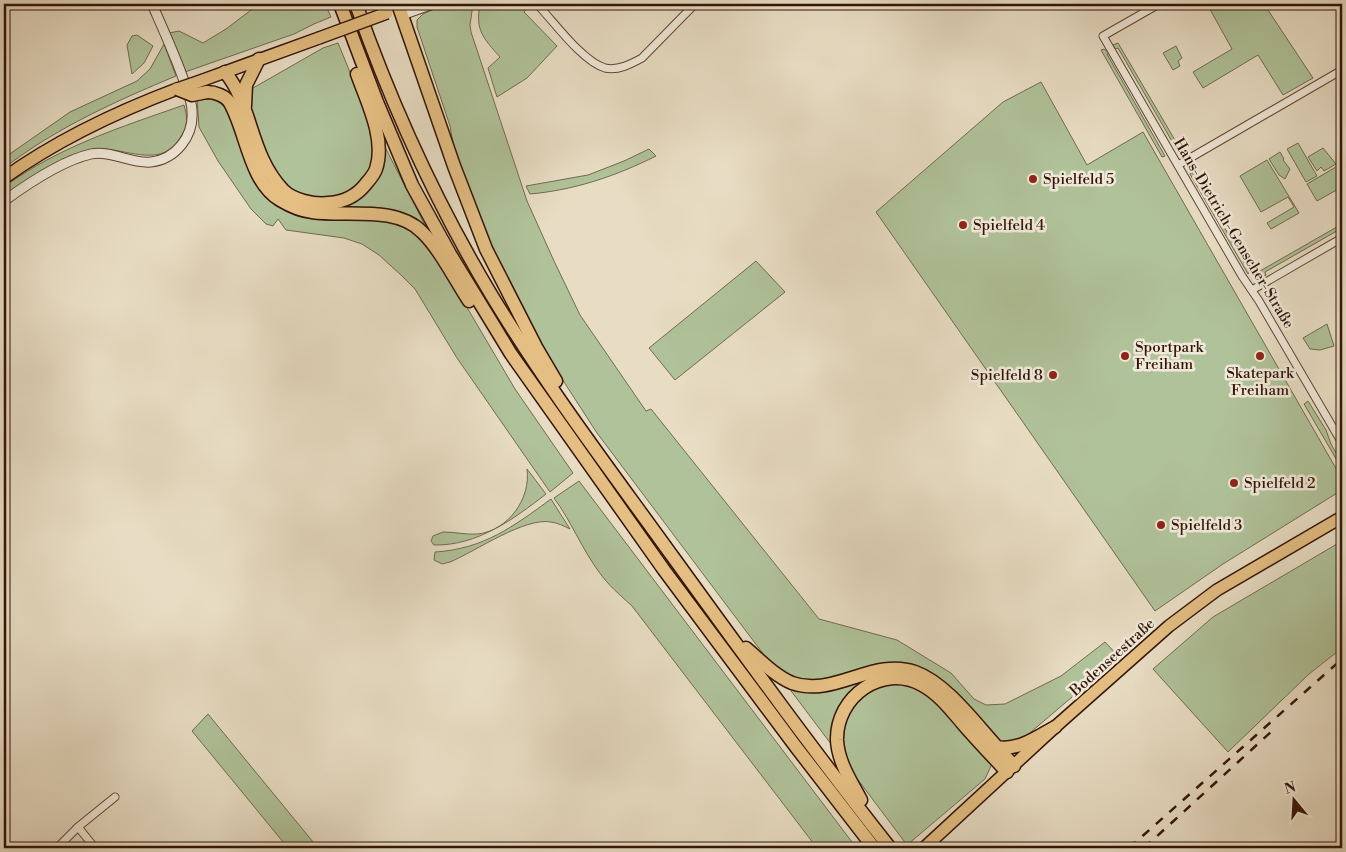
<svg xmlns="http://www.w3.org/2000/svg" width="1346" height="852" viewBox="0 0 1346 852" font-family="'Libre Bodoni',serif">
  <rect width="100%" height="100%" fill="#e8ddc4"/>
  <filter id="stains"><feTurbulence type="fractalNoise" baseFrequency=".004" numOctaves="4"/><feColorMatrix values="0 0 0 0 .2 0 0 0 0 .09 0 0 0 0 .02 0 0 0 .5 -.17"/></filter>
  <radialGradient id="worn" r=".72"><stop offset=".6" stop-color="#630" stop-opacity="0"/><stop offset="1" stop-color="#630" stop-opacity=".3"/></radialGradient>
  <!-- green -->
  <g fill="#b0c299" stroke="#716b50">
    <path d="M259 4H325L331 17 314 24 294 34 185 72 169 33 179 31 203 43 226 29Z"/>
    <path d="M445 4H473L470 25 471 32 527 201 554 261 580 315 646 411 651 409 819 619 897 640 951 673 974 699 986 705 1005 704 1061 676 1105 642 1119 657 991 766 985 779 907 845 597 433 542 348 502 275 455 154 450 126 417 27V20L423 14Z"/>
    <path d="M480 4H527L530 6 524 12 557 46 527 78 497 97 488 68 500 57C483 38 475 30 480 4Z"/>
    <path d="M1207 4H1264L1313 78 1283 95 1258 55 1203 88 1193 72 1232 49Z"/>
    <path d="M137 35 153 46 144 63 132 74 127 45 132 36Z"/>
    <path d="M338 43 363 104 428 231 449 277 515 389 573 473 550 492 457 358 415 289 401 275 379 255 362 244 344 238 286 230 278 219 273 226 266 224 251 209 218 161 199 127 197 98 209 96 225 104 323 48Z"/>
    <path d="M1118 43 1179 147 1177 150 1118 48 1115 49 1113 45Z"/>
    <path d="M164 44 176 76C116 101 56 128 4 168V158L70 112 137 81 150 69Z"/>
    <path d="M1176 46 1182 58 1178 61 1180 66 1173 70 1163 53Z"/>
    <path d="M1104 49 1109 53 1107 54 1165 156 1162 157 1101 50Z"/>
    <path d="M1041 82 1087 165 1143 132 1342 479V490L1223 564 1155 611 876 212 1003 102Z"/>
    <path d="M184 105C188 118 188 126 180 138 163 167 131 151 105 149 100 149 95 150 89 150L4 198V187C58 147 121 127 184 105Z"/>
    <path d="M1298 143 1317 176 1306 182 1287 149Z"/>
    <path d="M1323 148 1336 164 1324 171 1321 167 1317 171 1308 157Z"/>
    <path d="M649 149 656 156C616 176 575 190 530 194L526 186 588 175 624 161Z"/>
    <path d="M1280 152 1284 159 1283 160 1290 169 1285 179 1279 175 1269 159Z"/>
    <path d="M1267 160 1299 213 1271 229 1267 223 1294 207 1288 197 1261 212 1240 176Z"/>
    <path d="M1341 164 1342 187 1317 201 1307 184Z"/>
    <path d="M1192 172 1250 271 1248 274 1190 174Z"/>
    <path d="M1342 224V228L1265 272 1266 275 1262 277 1260 271Z"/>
    <path d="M756 261 785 292 675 380 649 348Z"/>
    <path d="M1327 324 1334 346 1320 350 1310 349 1303 338Z"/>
    <path d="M1308 401 1326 430 1331 444 1342 463V469L1304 404Z"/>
    <path d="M527 469 546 494C514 519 477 546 434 545L431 541 433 536 443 532C455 532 467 535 478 534 509 530 531 498 527 469Z"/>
    <path d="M579 481 855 846 853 848H817L632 606C620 595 608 585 599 572 582 549 571 521 554 498Z"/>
    <path d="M551 499 570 529C564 526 558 523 551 522 525 517 476 551 450 562L442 564 434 560 435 552C484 549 514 526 551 499Z"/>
    <path d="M1342 541V648L1309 674 1228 752 1153 669 1213 617Z"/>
    <path d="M208 714 318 848H288L192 731Z"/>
  </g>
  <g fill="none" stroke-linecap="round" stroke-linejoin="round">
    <!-- minor casing -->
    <g stroke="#604636" stroke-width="9">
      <g id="minor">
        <path d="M537 4C554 22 583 62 605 68 618 71 631 64 642 58L695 4"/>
        <path d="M1159 4 1103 36 1242 276 1259 301 1342 443"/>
        <path d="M402 10 408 14 436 4"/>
        <path d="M1178 165 1342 70"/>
        <path d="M1252 290 1342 238"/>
        <path d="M78 827 95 848"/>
        <path d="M57 848 78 827 115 797"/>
      </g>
    </g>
    <!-- tertiary casing -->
    <g stroke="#604636" stroke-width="11">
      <path id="tertiary" d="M4 201C26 185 64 160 91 154 111 150 131 164 151 162 176 159 194 136 192 111 192 101 187 91 184 81 175 55 163 29 152 4"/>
    </g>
    <!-- primary casing -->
    <g stroke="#321407" stroke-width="14">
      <g id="primary">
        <path d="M203 80 319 38"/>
        <path d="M4 178C57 140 116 112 177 89"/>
        <path d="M924 848 1055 727 1169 626 1217 590 1342 517"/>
      </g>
    </g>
    <!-- motorway casing -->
    <g stroke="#321407" stroke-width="15">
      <g id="motorway">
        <path d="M340 4 377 102 412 185 450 254 511 354 664 570 796 747 874 848"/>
        <path d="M356 4C392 106 436 203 492 296 547 387 611 471 673 557 744 655 815 753 890 848"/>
        <path d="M398 4 454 166 486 249 536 347 556 381"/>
        <path d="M225 72C253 106 249 154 283 190 293 200 314 205 329 203 343 202 356 196 365 185 369 180 374 175 376 169 386 139 367 102 357 74"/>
        <path d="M207 92C215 92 226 96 230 103 247 133 249 181 280 200 290 206 302 211 312 212 346 217 396 205 422 232 440 249 455 280 469 301"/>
        <path d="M245 106 246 85 259 59"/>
        <path d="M746 648C760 660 775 676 792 683 834 698 873 657 915 672 946 683 975 723 997 747 1018 751 1037 737 1055 727"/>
        <path d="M997 747 1014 766"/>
        <path d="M861 800C851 781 838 762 837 740 836 697 882 663 922 685 939 694 951 710 963 724 977 740 992 756 1007 772"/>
      </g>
    </g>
    <!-- minor -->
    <use href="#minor" stroke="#f0e9d9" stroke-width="7"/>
    <!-- tertiary -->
    <use href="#tertiary" stroke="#f0e9d9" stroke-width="9"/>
    <!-- primary -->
    <use href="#primary" stroke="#e4be82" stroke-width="11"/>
    <!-- motorway -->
    <use href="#motorway" stroke="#e4be82" stroke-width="12"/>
    <!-- rail -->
    <g stroke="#321407" stroke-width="2.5" stroke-dasharray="9 9" stroke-linecap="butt">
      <path d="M1129 848 1342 659"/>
      <path d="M1144 848 1272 731"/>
    </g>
    <!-- primary-bridge casing -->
    <g stroke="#321407" stroke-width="14" stroke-linecap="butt">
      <g id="primary-bridge">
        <path d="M319 38 387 13"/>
        <path d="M177 89 203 80"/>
      </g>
    </g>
    <!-- motorway-bridge casing -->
    <g stroke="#321407" stroke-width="15" stroke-linecap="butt">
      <path id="motorway-bridge" d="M177 89 192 95 207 92"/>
    </g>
    <!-- primary-bridge -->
    <use href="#primary-bridge" stroke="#e4be82" stroke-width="11"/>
    <!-- motorway-bridge -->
    <use href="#motorway-bridge" stroke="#e4be82" stroke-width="12"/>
  </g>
  <!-- markers -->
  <g fill="#8f2418" stroke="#f0e9d9" stroke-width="2">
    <circle cx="1033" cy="179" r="5"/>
    <circle cx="963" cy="225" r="5"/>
    <circle cx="1125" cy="356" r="5"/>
    <circle cx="1260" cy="356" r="5"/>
    <circle cx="1053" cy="375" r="5"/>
    <circle cx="1234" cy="483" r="5"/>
    <circle cx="1161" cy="525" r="5"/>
  </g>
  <g text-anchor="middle" stroke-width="5" stroke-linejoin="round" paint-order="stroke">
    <!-- poi labels -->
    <g font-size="15" fill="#321407" stroke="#f0e9d9" text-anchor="start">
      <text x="1043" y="184">Spielfeld 5</text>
      <text x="973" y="230">Spielfeld 4</text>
      <text x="1135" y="352">Sportpark<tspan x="1135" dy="17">Freiham</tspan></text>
      <text x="1260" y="378" text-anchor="middle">Skatepark<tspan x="1260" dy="17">Freiham</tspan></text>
      <text x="1043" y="380" text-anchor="end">Spielfeld 8</text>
      <text x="1244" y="488">Spielfeld 2</text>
      <text x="1171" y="530">Spielfeld 3</text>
    </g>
    <!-- street labels -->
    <g font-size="15" fill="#321407" stroke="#f0e9d9">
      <text transform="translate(1234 233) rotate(59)" y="5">Hans-Dietrich-Genscher-Straße</text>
      <text transform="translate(1112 657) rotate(-42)" y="5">Bodenseestraße</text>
    </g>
  </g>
  <!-- margin -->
  <rect width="1346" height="852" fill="none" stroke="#e8ddc4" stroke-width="20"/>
  <rect x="5" y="5" width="1336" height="842" fill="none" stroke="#321407" stroke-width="2.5"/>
  <rect x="10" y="10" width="1326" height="832" fill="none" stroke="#321407"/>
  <!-- north arrow -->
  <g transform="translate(1294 800) rotate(342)" stroke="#f0e9d9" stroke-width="4" paint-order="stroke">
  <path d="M0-4L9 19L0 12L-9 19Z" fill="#321407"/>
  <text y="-8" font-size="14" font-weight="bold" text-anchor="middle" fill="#321407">N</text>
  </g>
  <rect width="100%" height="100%" filter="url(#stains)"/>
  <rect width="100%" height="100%" fill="url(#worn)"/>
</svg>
